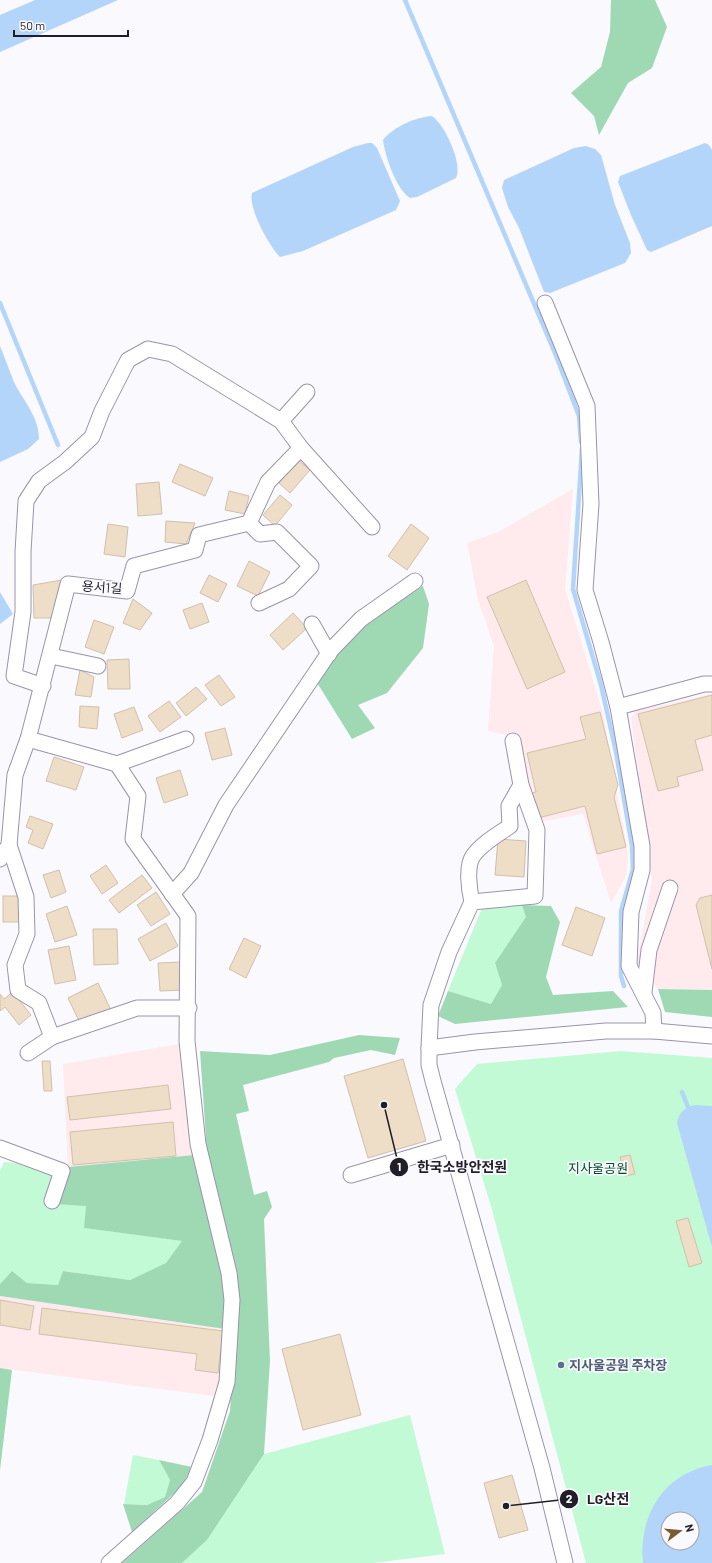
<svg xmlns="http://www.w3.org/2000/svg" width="712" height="1563" viewBox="0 0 712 1563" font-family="Barlow,'Noto Sans KR',sans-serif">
  <rect width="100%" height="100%" fill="#faf9fe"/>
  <!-- industrial -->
  <g fill="#ffeaee">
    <path d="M573 489 565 589 603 713 628 854 626 876 611 903 583 814 539 822 511 736 488 731 494 646 478 600 467 543 498 532Z"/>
    <path d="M712 694V990L658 989 637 962 652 880 631 718 636 711Z"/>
    <path d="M179 1044 194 1155 68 1167 63 1064Z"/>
    <path d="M0 1296 225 1329 221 1373 213 1396 0 1368Z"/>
  </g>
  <!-- green -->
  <g fill="#c1fad5" fill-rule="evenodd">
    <path d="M522 905 527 917 495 963 502 985 491 1004 448 991 482 908Z"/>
    <path d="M621 1051 712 1058V1563H586L491 1206 455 1089 477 1064ZM668 1519H692V1543H668Z"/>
    <path d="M4 1162 68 1167 86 1206 85 1228 183 1241 167 1263 130 1280 64 1271 58 1285 27 1283 12 1271 0 1284V1171Z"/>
    <path d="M410 1415 445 1554 373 1563H182L207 1540 264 1454Z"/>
    <path d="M133 1455 159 1460 170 1480 165 1497 147 1505 124 1504Z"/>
  </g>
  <!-- forest -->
  <g fill="#9fd9b4">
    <path d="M611 0H655L667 27 652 68 628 83 599 135 594 116 571 93 601 67 610 32Z"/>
    <path d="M423 586 429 604 423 648 387 693 358 705 375 728 352 739 316 681 339 652 371 620Z"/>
    <path d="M522 905 551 906 560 922 546 977 553 995 613 991 628 1007 455 1024 438 1016 448 991 491 1004 502 985 495 963 526 917Z"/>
    <path d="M658 989 712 990V1017L665 1012Z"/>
    <path d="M359 1035 400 1038 395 1055 371 1050 334 1058 329 1062 243 1085 249 1111 236 1114 254 1195 267 1191 272 1207 264 1219 270 1361 264 1454 207 1540 182 1563H122L202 1492 230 1411 237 1287 207 1153 200 1051 270 1055Z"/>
    <path d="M194 1155 224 1285 225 1329 0 1296V1284L12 1271 27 1283 58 1285 63 1271 130 1280 166 1263 182 1241 84 1228 86 1206 56 1204 68 1167Z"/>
    <path d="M0 1368 12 1370 0 1470Z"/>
    <path d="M159 1460 192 1467 182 1486 132 1532 123 1504 147 1505 165 1497 170 1480Z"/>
  </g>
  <!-- water -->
  <g fill="#b3d5fa" fill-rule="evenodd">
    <path d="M35 0H118L0 52V15Z"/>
    <path d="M432 116C445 125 463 164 456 178L417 197 410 198C396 189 385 156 383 140 393 127 416 117 432 116Z"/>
    <path d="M368 143H372L377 148 400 201 396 210 303 251 280 257C269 246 248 208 252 193L353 147Z"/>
    <path d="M705 143 709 145 712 150V226L651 252 647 250 631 215 618 182 620 176Z"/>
    <path d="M586 146 595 149 601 155 615 205 630 243 631 253 625 263 550 293 544 292 519 228 508 207 502 188 504 180 574 148Z"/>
    <path d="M0 346C5 358 9 370 14 382 23 401 39 416 39 439L28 449 0 462Z"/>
    <path d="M0 592 13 614 0 624Z"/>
    <path d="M694 1105 712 1106V1247L677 1123C679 1112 684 1109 694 1105Z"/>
    <path d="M712 1465V1563H643C638 1516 664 1473 712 1465ZM668 1519H692V1543H668Z"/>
  </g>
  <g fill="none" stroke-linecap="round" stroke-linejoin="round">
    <!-- stream -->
    <g stroke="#b3d5fa" stroke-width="4.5">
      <path d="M405 0 555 353 579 416 581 442"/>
      <path d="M0 303 58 445"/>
      <path d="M582 449 573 589 601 685 616 752 632 846 633 869 621 911V976L624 986"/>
      <path d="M682 1092 688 1107"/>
    </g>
  </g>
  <!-- building -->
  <g fill="#eeddc7" stroke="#d1c0aa">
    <path d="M298 460 310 470 290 493 279 483Z"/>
    <path d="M180 464 213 478 205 496 172 482Z"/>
    <path d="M159 482 162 514 138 516 136 484Z"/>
    <path d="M229 491 249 496 245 514 225 510Z"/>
    <path d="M280 495 292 505 275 526 263 515Z"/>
    <path d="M166 521 195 523 186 544 165 542Z"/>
    <path d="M108 524 128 527 125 557 104 554Z"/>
    <path d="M411 524 429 538 407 570 388 556Z"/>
    <path d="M249 561 270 572 258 596 237 586Z"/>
    <path d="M209 575 227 584 218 602 200 593Z"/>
    <path d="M62 580 57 618H34L33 585Z"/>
    <path d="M526 580 565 672 527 689 487 597Z"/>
    <path d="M133 599 152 613 140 630 123 623Z"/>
    <path d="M202 603 209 622 190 629 183 610Z"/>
    <path d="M293 613 307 628 283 650 270 635Z"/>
    <path d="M94 620 114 627 104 654 85 647Z"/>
    <path d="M129 659 130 689H108L107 660Z"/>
    <path d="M80 670 94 677 91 697 75 695Z"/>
    <path d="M219 675 235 697 221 706 205 685Z"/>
    <path d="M196 687 207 699 186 716 176 703Z"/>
    <path d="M712 695V735L695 740 703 770 677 777 679 786 658 791 638 714Z"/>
    <path d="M169 701 181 717 160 732 148 716Z"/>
    <path d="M80 706 99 707 97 729 79 727Z"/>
    <path d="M134 707 143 730 122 738 114 714Z"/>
    <path d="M600 712 618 785 614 797 626 847 597 854 585 806 534 819 528 794 536 792 527 753 586 739 580 717Z"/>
    <path d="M225 728 232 755 212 760 205 733Z"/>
    <path d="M54 757 84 767 76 790 46 781Z"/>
    <path d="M180 770 188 795 164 803 156 778Z"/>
    <path d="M30 816 53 824 43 849 28 843 33 830 26 827Z"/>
    <path d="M498 839 526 841 524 877 495 875Z"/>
    <path d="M106 865 118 883 102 894 90 876Z"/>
    <path d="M59 870 66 892 51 898 43 875Z"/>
    <path d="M142 875 152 888 119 913 109 900Z"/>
    <path d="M156 892 170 914 151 926 137 905Z"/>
    <path d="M712 895V969L696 905 700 898Z"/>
    <rect x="3" y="896" width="19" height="26"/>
    <path d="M67 906 77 935 55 942 46 914Z"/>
    <path d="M576 907 605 918 592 956 562 945Z"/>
    <path d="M166 923 178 946 150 961 138 939Z"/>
    <path d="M93 929H117L118 964 94 965Z"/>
    <path d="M244 938 261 946 246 978 229 969Z"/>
    <path d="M69 946 76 980 55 984 48 950Z"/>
    <path d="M182 962 184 990 160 991 158 963Z"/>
    <path d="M98 983 111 1010 81 1025 68 998Z"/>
    <path d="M13 992 31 1015 19 1025 5 1007 0 1011V994L4 999Z"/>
    <path d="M403 1059 426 1141 368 1158 344 1076Z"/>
    <path d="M42 1061H50L52 1091H44Z"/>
    <path d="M168 1085 171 1109 70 1120 67 1097Z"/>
    <path d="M173 1122 176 1156 73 1165 70 1132Z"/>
    <path d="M630 1155 635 1174 625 1176 620 1157Z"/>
    <path d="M688 1218 702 1263 689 1267 676 1221Z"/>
    <path d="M0 1300 34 1306 30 1330 0 1325Z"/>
    <path d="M42 1308 223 1331 218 1373 195 1370 197 1354 39 1334Z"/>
    <path d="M340 1334 361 1415 303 1430 282 1349Z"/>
    <path d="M512 1475 528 1530 499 1538 484 1483Z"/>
  </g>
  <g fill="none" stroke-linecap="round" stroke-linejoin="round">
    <!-- minor casing -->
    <g stroke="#9994ac" stroke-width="17">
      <g id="minor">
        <path d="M545 303 587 406 591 504 585 590 601 642 618 707 642 846V870L631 912 629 966 653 1013 654 1031"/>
        <path d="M281 421 307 392"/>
        <path d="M249 523 260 534 277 532 311 566 289 589 259 603"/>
        <path d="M312 624 329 654"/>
        <path d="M51 656 98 666"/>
        <path d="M43 686 14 676 23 612V552L26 501 39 481 65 462 92 437 102 411 128 360 148 349 172 354 281 421 301 448 372 527"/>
        <path d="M618 707 704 684H712"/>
        <path d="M28 739 117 764 138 796 133 839 188 916 187 1041 198 1144 229 1273 232 1300 227 1382 210 1440 194 1482 177 1503 109 1563"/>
        <path d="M117 764 186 739"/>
        <path d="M9 845 26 897 27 934 15 965 18 990 39 1003 52 1037 137 1008H189"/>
        <path d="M0 859 9 845 15 775 28 739 68 584 127 591 134 566 195 550 199 535 249 523 268 482 301 448"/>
        <path d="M172 894 191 873 226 805 331 650 361 619 415 581"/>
        <path d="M472 902C469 890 466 866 473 856 482 843 499 834 510 826L509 806 521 785"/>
        <path d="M644 992 649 950 670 888"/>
        <path d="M429 1048 431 1005 449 952 472 902 535 896 537 830 521 785 513 741"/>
        <path d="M28 1053 52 1037"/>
        <path d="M0 1148 62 1171 52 1201"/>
        <path d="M351 1175 452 1145"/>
        <path d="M565 1563 542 1468 433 1081 429 1065V1048L475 1042 606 1031H654L712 1036"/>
      </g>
    </g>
    <!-- minor -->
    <use href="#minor" stroke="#fff" stroke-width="15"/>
  </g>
  <!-- markers -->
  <circle fill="#5c6f8a" stroke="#faf9fe" stroke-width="1.5" cx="561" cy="1365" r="4"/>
  <g text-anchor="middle" stroke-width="3.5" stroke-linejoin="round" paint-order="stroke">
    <!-- street labels -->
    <g font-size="13" fill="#211e28" stroke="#faf9fe">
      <text transform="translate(102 587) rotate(4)" y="5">용서1길</text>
    </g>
    <!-- park labels -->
    <g font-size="13" fill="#004b29" stroke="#faf9fe">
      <text x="598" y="1173">지사울공원</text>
    </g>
    <!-- service labels -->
    <g font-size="13" font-weight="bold" fill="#4e5e75" stroke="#faf9fe" text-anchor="start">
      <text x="569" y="1370">지사울공원 주차장</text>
    </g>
  </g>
  <!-- callouts -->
  <path fill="none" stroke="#211e28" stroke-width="1.5" d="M384 1105L399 1167M506 1506L569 1499"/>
  <g fill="#211e28" stroke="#faf9fe" stroke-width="1.5">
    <circle cx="384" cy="1105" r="4"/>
    <circle cx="506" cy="1506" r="4"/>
    <circle cx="399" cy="1167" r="10"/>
    <circle cx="569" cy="1499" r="10"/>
  </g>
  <g font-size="12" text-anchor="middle" font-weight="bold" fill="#fff">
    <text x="399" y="1171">1</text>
    <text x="569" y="1503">2</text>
  </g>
  <g font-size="14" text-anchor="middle" font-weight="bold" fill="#211e28" stroke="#faf9fe" stroke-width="3.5" stroke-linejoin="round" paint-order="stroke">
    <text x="462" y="1172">한국소방안전원</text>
    <text x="608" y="1504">LG산전</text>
  </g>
  <!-- north arrow -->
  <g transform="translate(680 1531) rotate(74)"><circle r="19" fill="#faf9fe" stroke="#a3a1a8"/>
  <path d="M0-3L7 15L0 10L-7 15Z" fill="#785b2f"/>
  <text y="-6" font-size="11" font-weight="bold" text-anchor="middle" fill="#211e28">N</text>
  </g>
  <!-- scale -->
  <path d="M14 30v6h114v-6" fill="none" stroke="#211e28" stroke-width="2"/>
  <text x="20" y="30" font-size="12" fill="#211e28" stroke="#faf9fe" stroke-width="3" paint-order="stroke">50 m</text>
</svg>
